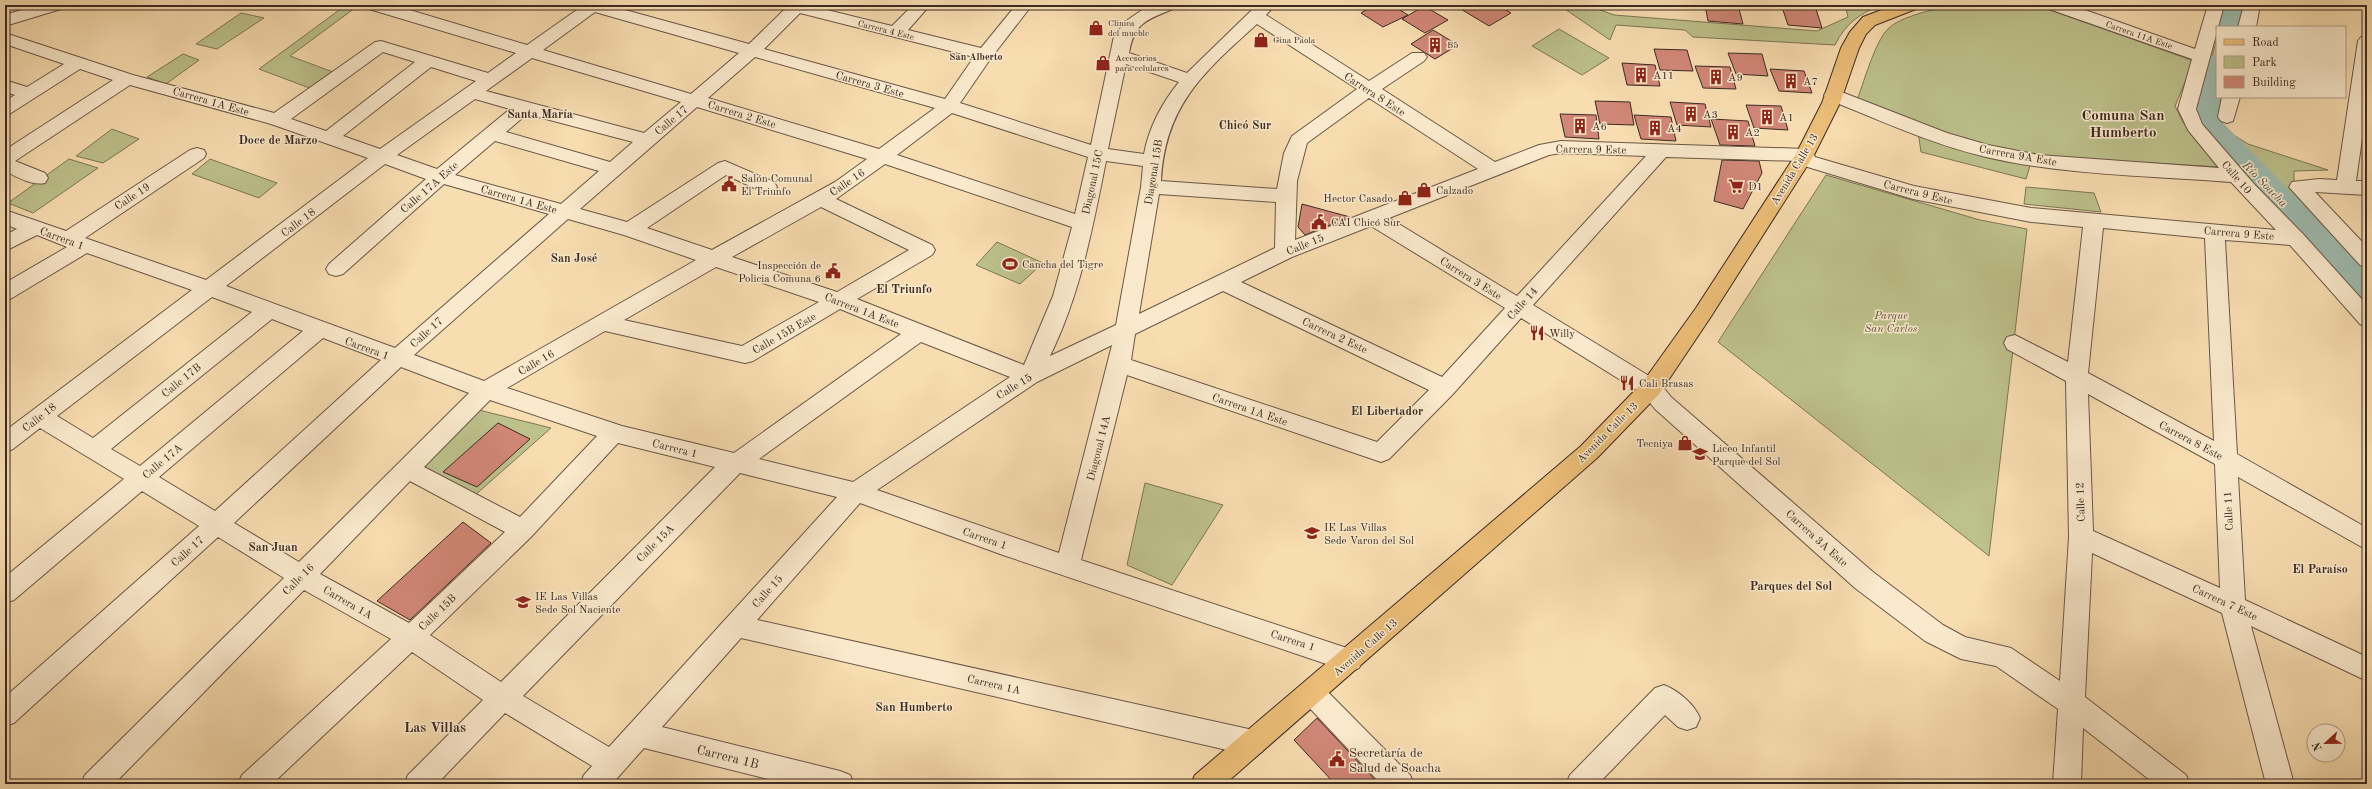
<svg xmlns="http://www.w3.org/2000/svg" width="2372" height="789" viewBox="0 0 2372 789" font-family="'Old Standard TT',serif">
  <rect width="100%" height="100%" fill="#f8ddb1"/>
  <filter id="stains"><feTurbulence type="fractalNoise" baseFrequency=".005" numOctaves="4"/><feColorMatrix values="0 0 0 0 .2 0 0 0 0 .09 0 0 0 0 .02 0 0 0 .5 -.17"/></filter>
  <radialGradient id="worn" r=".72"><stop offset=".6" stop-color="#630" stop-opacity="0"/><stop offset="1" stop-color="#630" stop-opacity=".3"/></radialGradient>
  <!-- green -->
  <g fill="#bdc18c" stroke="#7c7657">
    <path d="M346 5H359L290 56 333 72 312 89 259 69Z"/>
    <path d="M1559 5H1587L1614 15 1817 31 1848 17 1845 5H1882C1860 13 1845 24 1835 45L1693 37 1685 30 1616 25 1610 40Z"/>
    <path d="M1951 5H2036L2194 61 2175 106 2183 122 2221 167 2033 156 2026 179 1921 152 1917 125 1856 103C1863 85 1875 41 1888 29 1900 16 1934 10 1951 5Z"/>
    <path d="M2225 5H2249L2244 27H2220Z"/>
    <path d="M241 13 264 18 217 49 196 44Z"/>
    <path d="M1559 29 1609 58 1582 75 1532 46Z"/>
    <path d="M2217 37V97H2228L2221 127 2248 144 2328 170 2294 171V193L2367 272V309L2207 130 2198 112Z"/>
    <path d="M183 54 199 60 166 84 147 77Z"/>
    <path d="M112 129 139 139 103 163 76 156Z"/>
    <path d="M69 159 98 168 33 213 8 203Z"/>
    <path d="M210 159 277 183 259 198 192 174Z"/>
    <path d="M1826 175 1980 220 2027 229 1989 556 1718 342Z"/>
    <path d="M2026 187 2094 193 2101 212 2024 204Z"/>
    <path d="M997 242 1043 263 1020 284 976 265Z"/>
    <path d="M479 410 551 428 474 496 421 468Z"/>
    <path d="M1145 483 1223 505 1172 585 1127 565Z"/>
  </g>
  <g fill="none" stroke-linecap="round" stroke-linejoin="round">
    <!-- river -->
    <g fill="#9dbbaf" fill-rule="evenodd">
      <path d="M2219 5H2245L2239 27H2217V33L2213 27Z"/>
      <path d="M2217 55V97H2222L2219 119 2367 269V301L2356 297 2191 122 2190 114 2203 63 2207 57Z"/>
    </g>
  </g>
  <!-- building -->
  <g fill="#d18777" stroke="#3b2a22">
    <path d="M1374 5H1392L1408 15 1383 27 1361 13Z"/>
    <path d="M1454 5H1498L1511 13 1489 26Z"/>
    <path d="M1705 5H1738L1743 24 1708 21Z"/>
    <path d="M1424 6 1448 20 1425 33 1402 19Z"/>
    <path d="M1782 7 1816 9 1822 28 1788 25Z"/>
    <path d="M1433 30 1458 45 1435 59 1411 44Z"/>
    <path d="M1654 49 1687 50 1693 71 1660 70Z"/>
    <path d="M1728 53 1762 54 1768 76 1736 74Z"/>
    <path d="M1622 63 1655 65 1660 86 1627 85Z"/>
    <path d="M1695 66 1730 67 1736 89 1703 88Z"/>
    <path d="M1770 69 1804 71 1812 93 1779 91Z"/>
    <path d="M1595 101 1630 102 1634 125 1600 124Z"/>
    <path d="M1670 102 1705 104 1711 127 1677 125Z"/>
    <path d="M1746 105 1781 106 1788 130 1754 128Z"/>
    <path d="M1560 114 1596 115 1599 139 1565 137Z"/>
    <path d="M1634 115 1671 117 1676 141 1641 139Z"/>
    <path d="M1711 119 1748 121 1755 146 1720 145Z"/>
    <path d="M1722 160 1759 161 1762 173 1743 209 1714 201Z"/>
    <path d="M1302 204 1350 217 1305 235 1298 227Z"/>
    <path d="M498 423 530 439 477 487 443 472Z"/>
    <path d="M463 522 491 543 410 620 377 601Z"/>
    <path d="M1317 718 1379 784H1335L1294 740Z"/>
  </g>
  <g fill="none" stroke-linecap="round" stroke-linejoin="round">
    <!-- minor casing -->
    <g stroke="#6a5746" stroke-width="2">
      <g id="minor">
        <path d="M38 5H63L61 9 5 26V15Z"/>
        <path d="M367 5H393L527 45 581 7 580 5H607L749 44 785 9 779 5H807L892 26 913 5H930L908 30 981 48 1016 5H1032L991 58 960 103 1091 145 1114 36 1126 21 1142 10 1153 5H1175L1173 9C1146 20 1134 23 1129 53L1187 73 1257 5H1275L1266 15 1369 81 1412 53H1424L1427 57 1424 61 1382 89 1495 162 1539 145 1561 141 1805 149 1812 151 1815 157 1914 186 2031 208 2276 230 2231 182C2152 176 2062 175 1986 157 1931 144 1879 120 1827 99L1824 95 1827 91 1833 89 1839 91 1947 133 1988 145 2039 155 2219 168 2188 130 2178 109 2192 59 2049 9 2047 5H2071L2195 49 2208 5H2224L2196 109 2202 124 2254 184 2303 234 2367 305V327L2360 324 2290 245 2225 240 2237 454 2367 528V550L2238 477 2245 600 2367 657V681L2251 626 2294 784H2266L2222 613 2092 553 2085 697 2186 775 2190 784H2155L2083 728 2081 784H2053L2058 709 1996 666 1961 659 1925 641 1855 588 1655 409 1643 394 1521 318 1453 394 1389 459 1381 462 1127 375 1081 560 1359 652 1363 660 1359 668 1350 672 1003 555 860 503 757 620 1253 730 1262 734 1266 743 1262 752 1253 756 741 638 662 727 840 771 850 775 854 784H788L644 748 612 784H580L584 775 592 766 505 713 437 784H404L408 775 483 700 412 652 272 784H238L242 775 391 639 304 590 114 784H81L85 775 284 578 218 537 14 723 5 726V697L199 526 142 491 14 600 5 603V577L124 479 40 428 13 449 5 452V431L192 290 87 253 12 298 5 301V283L67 247 37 235 5 251V235L17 229 5 224V210L66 231 190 150 197 148 204 150 206 154 204 158 85 238 206 280 368 158 271 124 130 85 15 161 45 173 48 178 45 183C32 186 17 177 5 171V150L113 80 80 69 11 113 5 115V101L15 95 5 92V80L27 87 64 64 5 44V33L133 75 274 113 375 42 381 41 488 73 516 53 369 9ZM595 12 739 53 691 94 543 50ZM800 13 974 57 945 99 764 49ZM1257 24 1357 89 1292 136 1284 153 1277 189 1161 181C1165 105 1204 72 1257 24ZM383 52 415 62 326 131 291 119ZM755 57 935 108 879 149 708 98ZM532 58 681 102 644 133 486 91ZM1126 64 1179 82C1162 103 1149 127 1144 154L1108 149ZM431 67 476 81 380 149 343 136ZM1369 98 1478 169 1295 240 1297 181 1307 143ZM475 99 510 109 437 169 397 155ZM697 107 867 159 835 182 712 250 647 228 726 175 767 194 774 192 777 187 774 182 725 161 718 163 627 222 580 209ZM952 113 1088 157 1075 214 897 155ZM527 114 633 142 610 162 506 132ZM495 141 599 171 561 204 455 175ZM1561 153 1646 156 1517 296 1389 218 1549 155ZM1666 157 1799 161 1801 165 1913 199 2031 222 2083 227 2068 362 2015 335 2007 337 2004 343 2007 349 2066 381 2069 537 2060 681 2011 648 1965 637 1943 625 1873 572 1671 397 1659 382 1533 305ZM1106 161 1143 166 1141 187 1116 325 1050 356C1080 295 1093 227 1106 161ZM385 164 426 179 329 264 326 269 329 274 336 276 343 274 444 184 549 214 395 348 226 286ZM885 164 1072 227 1053 296 1024 365 857 299 932 255 935 250 932 245 836 199ZM1159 194 1276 202 1275 248 1139 314ZM821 207 909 250 837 292 732 257ZM568 219 624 235 696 260 484 381 414 355ZM1371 226 1505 308 1442 377 1241 282 1292 257ZM2103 228 2205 238 2214 441 2088 373ZM716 267 819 302 742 346 624 320ZM1223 291 1429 390 1377 442 1131 360 1135 334ZM212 297 252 312 93 438 57 416ZM840 309 901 334 734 453 622 426 507 388 605 331 745 363 753 361ZM272 319 303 331 140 466 111 449ZM323 338 381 360 215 511 159 477ZM921 342 1010 377 853 482 759 459ZM1112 345 1059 553 877 490 1037 382ZM401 367 469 393 299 562 234 523ZM2088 394 2215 464 2220 588 2093 531ZM490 400 597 436 520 517 424 467ZM618 443 715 467 501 682 430 635 531 537ZM740 473 837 497 609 747 523 696ZM410 481 505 532 409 623 320 574Z"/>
        <path d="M2244 5H2260L2256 27H2238Z"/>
        <path d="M2367 36V103L2356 181H2367V195L2315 192 2367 247V267L2360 265 2289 187 2292 182 2319 179 2337 180 2358 41 2361 37Z"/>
        <path d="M2222 97H2240L2233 121 2227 123 2221 121 2218 117Z"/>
        <path d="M1312 681 1321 685 1410 775 1414 784H1381L1303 701 1299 693 1303 685Z"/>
        <path d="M1664 685C1679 691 1694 704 1700 718L1696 727 1687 730 1678 727 1665 715 1598 784H1566L1570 775 1655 688Z"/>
      </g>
    </g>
    <!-- major casing -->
    <g stroke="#3b2a22" stroke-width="2">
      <path id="major" d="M1895 5H1918L1916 9 1875 25 1866 34 1859 48 1840 103 1814 155 1710 318 1659 394 1597 458 1225 784H1191L1195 775 1581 446 1643 382 1696 308 1796 154 1822 103 1841 48 1850 32 1863 17Z"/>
    </g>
    <!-- minor -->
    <use href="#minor" fill="#fae9cc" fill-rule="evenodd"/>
    <!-- major -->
    <use href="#major" fill="#ecbe78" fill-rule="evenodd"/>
  </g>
  <!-- icons -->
  <defs>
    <g id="shop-bare" transform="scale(1.2)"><path d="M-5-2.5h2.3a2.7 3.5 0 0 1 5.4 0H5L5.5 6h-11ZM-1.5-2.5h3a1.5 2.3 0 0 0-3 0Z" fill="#8f2418" stroke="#fae9cc" stroke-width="2.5" paint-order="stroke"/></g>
    <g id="building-bare" transform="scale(1.2)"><path d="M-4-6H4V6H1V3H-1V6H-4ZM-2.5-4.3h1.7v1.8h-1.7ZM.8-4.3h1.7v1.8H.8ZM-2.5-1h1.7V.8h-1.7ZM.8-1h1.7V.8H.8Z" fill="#8f2418" stroke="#fae9cc" stroke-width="2.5" paint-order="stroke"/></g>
    <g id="civic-bare" transform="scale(1.2)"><path d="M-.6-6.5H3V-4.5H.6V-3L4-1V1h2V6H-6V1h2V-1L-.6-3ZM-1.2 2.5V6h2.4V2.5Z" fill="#8f2418" stroke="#fae9cc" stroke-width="2.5" paint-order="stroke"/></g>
    <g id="supermarket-bare" transform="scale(1.2)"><path d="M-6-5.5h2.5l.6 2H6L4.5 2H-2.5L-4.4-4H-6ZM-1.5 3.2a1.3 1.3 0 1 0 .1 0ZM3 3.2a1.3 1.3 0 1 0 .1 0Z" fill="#8f2418" stroke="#fae9cc" stroke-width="2.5" paint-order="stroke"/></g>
    <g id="stadium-bare" transform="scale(1.2)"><path d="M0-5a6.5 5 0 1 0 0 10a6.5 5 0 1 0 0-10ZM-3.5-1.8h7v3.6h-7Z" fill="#8f2418" stroke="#fae9cc" stroke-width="2.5" paint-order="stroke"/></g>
    <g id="restaurant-bare" transform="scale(1.2)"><path d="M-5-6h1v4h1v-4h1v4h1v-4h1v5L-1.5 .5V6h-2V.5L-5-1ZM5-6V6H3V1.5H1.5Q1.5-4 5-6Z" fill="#8f2418" stroke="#fae9cc" stroke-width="2.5" paint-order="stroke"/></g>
    <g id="school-bare" transform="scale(1.2)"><path d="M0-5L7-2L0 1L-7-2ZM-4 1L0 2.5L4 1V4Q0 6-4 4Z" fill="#8f2418" stroke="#fae9cc" stroke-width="2.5" paint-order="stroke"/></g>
  </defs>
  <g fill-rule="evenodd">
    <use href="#shop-bare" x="1096" y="28"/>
    <use href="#shop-bare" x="1261" y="40"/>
    <use href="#building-bare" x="1435" y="45"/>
    <use href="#shop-bare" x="1103" y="63"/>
    <use href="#building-bare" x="1641" y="75"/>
    <use href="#building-bare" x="1716" y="77"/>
    <use href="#building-bare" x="1791" y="81"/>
    <use href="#building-bare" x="1691" y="114"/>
    <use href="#building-bare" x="1767" y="117"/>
    <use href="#building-bare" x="1580" y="126"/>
    <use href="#building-bare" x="1655" y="128"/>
    <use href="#building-bare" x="1733" y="132"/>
    <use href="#civic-bare" x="729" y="184"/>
    <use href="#supermarket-bare" x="1736" y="186"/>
    <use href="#shop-bare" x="1424" y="190"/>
    <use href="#shop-bare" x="1405" y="198"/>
    <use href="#civic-bare" x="1319" y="222"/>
    <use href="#stadium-bare" x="1010" y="264"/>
    <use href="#civic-bare" x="833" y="271"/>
    <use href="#restaurant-bare" x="1537" y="333"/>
    <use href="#restaurant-bare" x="1627" y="383"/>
    <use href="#shop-bare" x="1685" y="443"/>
    <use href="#school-bare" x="1700" y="454"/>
    <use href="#school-bare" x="1312" y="533"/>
    <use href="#school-bare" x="523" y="602"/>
    <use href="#civic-bare" x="1337" y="759"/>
  </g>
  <g text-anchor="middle" stroke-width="3" stroke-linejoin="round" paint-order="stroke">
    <!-- far-poi labels -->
    <g font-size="9" fill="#3b2a22" stroke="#fae9cc" text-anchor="start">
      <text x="1108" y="26">Clinica<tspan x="1108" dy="10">del mueble</tspan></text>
      <text x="1273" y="43">Gina Paola</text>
      <text x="1447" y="48">B5</text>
      <text x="1115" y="61">Accesorios<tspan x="1115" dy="10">para celulares</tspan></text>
    </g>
    <!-- far-street labels -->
    <g font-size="9" fill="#3b2a22" stroke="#fae9cc">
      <text transform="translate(886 30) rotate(14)" y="3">Carrera 4 Este</text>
      <text transform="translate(2139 35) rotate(19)" y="3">Carrera 11A Este</text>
    </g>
    <!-- far-neighbourhood labels -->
    <g font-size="10" font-weight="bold" fill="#3b2a22" stroke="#fae9cc">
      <text x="976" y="60">San Alberto</text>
    </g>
    <!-- poi labels -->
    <g font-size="11" fill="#3b2a22" stroke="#fae9cc" text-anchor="start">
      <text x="1653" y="79">A11</text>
      <text x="1728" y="81">A9</text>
      <text x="1803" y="85">A7</text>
      <text x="1703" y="118">A3</text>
      <text x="1779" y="121">A1</text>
      <text x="1592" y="130">A6</text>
      <text x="1667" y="132">A4</text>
      <text x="1745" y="136">A2</text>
      <text x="741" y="182">Salón Comunal<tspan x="741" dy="13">El Triunfo</tspan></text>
      <text x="1748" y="190">D1</text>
      <text x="1436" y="194">Calzado</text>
      <text x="1393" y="202" text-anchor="end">Hector Casado</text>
      <text x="1331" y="226">CAI Chicó Sur</text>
      <text x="1022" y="268">Cancha del Tigre</text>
      <text x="821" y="269" text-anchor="end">Inspección de<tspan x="821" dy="13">Policia Comuna 6</tspan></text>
      <text x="1549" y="337">Willy</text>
      <text x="1639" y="387">Cali Brasas</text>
      <text x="1673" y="447" text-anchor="end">Tecniya</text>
      <text x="1712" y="452">Liceo Infantil<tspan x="1712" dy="13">Parque del Sol</tspan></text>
      <text x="1324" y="531">IE Las Villas<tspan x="1324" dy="13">Sede Varon del Sol</tspan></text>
      <text x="535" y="600">IE Las Villas<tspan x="535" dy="13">Sede Sol Naciente</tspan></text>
    </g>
    <!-- street labels -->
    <g font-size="11" fill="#3b2a22" stroke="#fae9cc">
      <text transform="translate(870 84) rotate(16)" y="4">Carrera 3 Este</text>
      <text transform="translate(1375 94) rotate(33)" y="4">Carrera 8 Este</text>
      <text transform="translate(211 101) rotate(16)" y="4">Carrera 1A Este</text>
      <text transform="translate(742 114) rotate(17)" y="4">Carrera 2 Este</text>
      <text transform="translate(671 120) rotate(-40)" y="4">Calle 17</text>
      <text transform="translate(1591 149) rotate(1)" y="4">Carrera 9 Este</text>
      <text transform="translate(2018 155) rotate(10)" y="4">Carrera 9A Este</text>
      <text transform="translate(1794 169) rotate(-59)" y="4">Avenida Calle 13</text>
      <text transform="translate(1153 172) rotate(-81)" y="4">Diagonal 15B</text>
      <text transform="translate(2237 177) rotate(49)" y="4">Calle 10</text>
      <text transform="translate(847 182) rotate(-34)" y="4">Calle 16</text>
      <text transform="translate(1092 182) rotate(-78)" y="4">Diagonal 15C</text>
      <text transform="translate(429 187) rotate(-41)" y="4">Calle 17A Este</text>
      <text transform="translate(1918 192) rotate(14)" y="4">Carrera 9 Este</text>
      <text transform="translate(132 196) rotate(-33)" y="4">Calle 19</text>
      <text transform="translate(519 199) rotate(16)" y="4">Carrera 1A Este</text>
      <text transform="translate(298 222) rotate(-37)" y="4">Calle 18</text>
      <text transform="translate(2239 233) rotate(5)" y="4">Carrera 9 Este</text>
      <text transform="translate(62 238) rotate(20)" y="4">Carrera 1</text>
      <text transform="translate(1305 244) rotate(-22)" y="4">Calle 15</text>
      <text transform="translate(1471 278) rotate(32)" y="4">Carrera 3 Este</text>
      <text transform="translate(1522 303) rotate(-48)" y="4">Calle 14</text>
      <text transform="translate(862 310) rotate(21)" y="4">Carrera 1A Este</text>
      <text transform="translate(426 332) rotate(-42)" y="4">Calle 17</text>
      <text transform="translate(784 333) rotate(-30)" y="4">Calle 15B Este</text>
      <text transform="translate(1335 335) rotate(25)" y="4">Carrera 2 Este</text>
      <text transform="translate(367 348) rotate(20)" y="4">Carrera 1</text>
      <text transform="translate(536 362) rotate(-30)" y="4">Calle 16</text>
      <text transform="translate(181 380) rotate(-39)" y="4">Calle 17B</text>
      <text transform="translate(1014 386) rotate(-31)" y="4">Calle 15</text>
      <text transform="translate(1250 409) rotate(19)" y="4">Carrera 1A Este</text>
      <text transform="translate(39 417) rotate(-38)" y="4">Calle 18</text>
      <text transform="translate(1607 432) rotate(-45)" y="4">Avenida Calle 13</text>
      <text transform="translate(2191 440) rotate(28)" y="4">Carrera 8 Este</text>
      <text transform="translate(675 448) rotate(14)" y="4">Carrera 1</text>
      <text transform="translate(1098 448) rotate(-76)" y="4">Diagonal 14A</text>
      <text transform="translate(162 461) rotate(-40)" y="4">Calle 17A</text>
      <text transform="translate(2080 502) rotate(-92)" y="4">Calle 12</text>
      <text transform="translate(2228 511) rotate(-93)" y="4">Calle 11</text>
      <text transform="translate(985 538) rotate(19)" y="4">Carrera 1</text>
      <text transform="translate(1817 538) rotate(42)" y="4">Carrera 3A Este</text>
      <text transform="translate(655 543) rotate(-45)" y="4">Calle 15A</text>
      <text transform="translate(187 551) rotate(-42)" y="4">Calle 17</text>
      <text transform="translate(298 579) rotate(-45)" y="4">Calle 16</text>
      <text transform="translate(767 591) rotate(-48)" y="4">Calle 15</text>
      <text transform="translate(348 602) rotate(30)" y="4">Carrera 1A</text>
      <text transform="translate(2225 602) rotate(25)" y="4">Carrera 7 Este</text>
      <text transform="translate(437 612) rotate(-44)" y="4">Calle 15B</text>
      <text transform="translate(1293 640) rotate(18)" y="4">Carrera 1</text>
      <text transform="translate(1365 647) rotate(-41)" y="4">Avenida Calle 13</text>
      <text transform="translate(994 684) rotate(13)" y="4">Carrera 1A</text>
    </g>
    <!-- park labels -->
    <g font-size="11" font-style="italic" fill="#5c503c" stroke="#fae9cc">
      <text x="1891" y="319">Parque<tspan x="1891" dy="13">San Carlos</tspan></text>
    </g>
    <!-- neighbourhood labels -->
    <g font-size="12" font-weight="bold" fill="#3b2a22" stroke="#fae9cc">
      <text x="540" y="118">Santa María</text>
      <text x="1245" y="129">Chicó Sur</text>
      <text x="278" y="144">Doce de Marzo</text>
      <text x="574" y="262">San José</text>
      <text x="904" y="293">El Triunfo</text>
      <text x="1387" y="415">El Libertador</text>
      <text x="273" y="551">San Juan</text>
      <text x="2320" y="573">El Paraíso</text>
      <text x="1791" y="590">Parques del Sol</text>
      <text x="914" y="711">San Humberto</text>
    </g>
    <!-- water labels -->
    <g font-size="12" font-style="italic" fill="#544e45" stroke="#fae9cc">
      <text transform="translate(2265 184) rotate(46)" y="4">Río Soacha</text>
    </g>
    <!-- near-poi labels -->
    <g font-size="13" fill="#3b2a22" stroke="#fae9cc" text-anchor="start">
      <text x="1349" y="757">Secretaría de<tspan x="1349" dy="15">Salud de Soacha</tspan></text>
    </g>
    <!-- near-street labels -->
    <g font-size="13" fill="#3b2a22" stroke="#fae9cc">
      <text transform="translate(728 756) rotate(14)" y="5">Carrera 1B</text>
    </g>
    <!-- near-neighbourhood labels -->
    <g font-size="14" font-weight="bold" fill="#3b2a22" stroke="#fae9cc">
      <text x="435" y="732">Las Villas</text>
    </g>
    <!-- district labels -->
    <g font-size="15" font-weight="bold" fill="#3b2a22" stroke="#fae9cc">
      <text x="2123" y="120">Comuna San<tspan x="2123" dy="17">Humberto</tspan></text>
    </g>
  </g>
  <!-- margin -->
  <rect width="2372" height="789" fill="none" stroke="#f8ddb1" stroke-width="20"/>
  <rect x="6" y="6" width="2360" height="777" fill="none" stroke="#3b2a22" stroke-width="2"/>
  <rect x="10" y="10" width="2352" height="769" fill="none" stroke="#3b2a22"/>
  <!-- legend -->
  <rect x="2216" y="26" width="130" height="72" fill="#fae9cc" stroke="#ae9d88"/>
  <rect x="2224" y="39" width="20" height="6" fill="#ecbe78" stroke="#ae9d88"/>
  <text x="2252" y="46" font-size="12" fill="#3b2a22">Road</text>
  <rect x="2224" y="56" width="20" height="12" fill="#bdc18c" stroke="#ae9d88"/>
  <text x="2252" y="66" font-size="12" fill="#3b2a22">Park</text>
  <rect x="2224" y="76" width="20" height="12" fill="#d18777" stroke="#ae9d88"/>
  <text x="2252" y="86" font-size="12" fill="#3b2a22">Building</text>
  <!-- north arrow -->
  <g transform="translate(2326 743) rotate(248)"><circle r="19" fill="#fae9cc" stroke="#ae9d88"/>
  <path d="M0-3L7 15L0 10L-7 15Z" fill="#8f2418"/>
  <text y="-6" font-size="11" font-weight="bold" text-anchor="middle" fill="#3b2a22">N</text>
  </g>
  <rect width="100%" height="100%" filter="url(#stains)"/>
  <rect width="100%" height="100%" fill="url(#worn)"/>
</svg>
